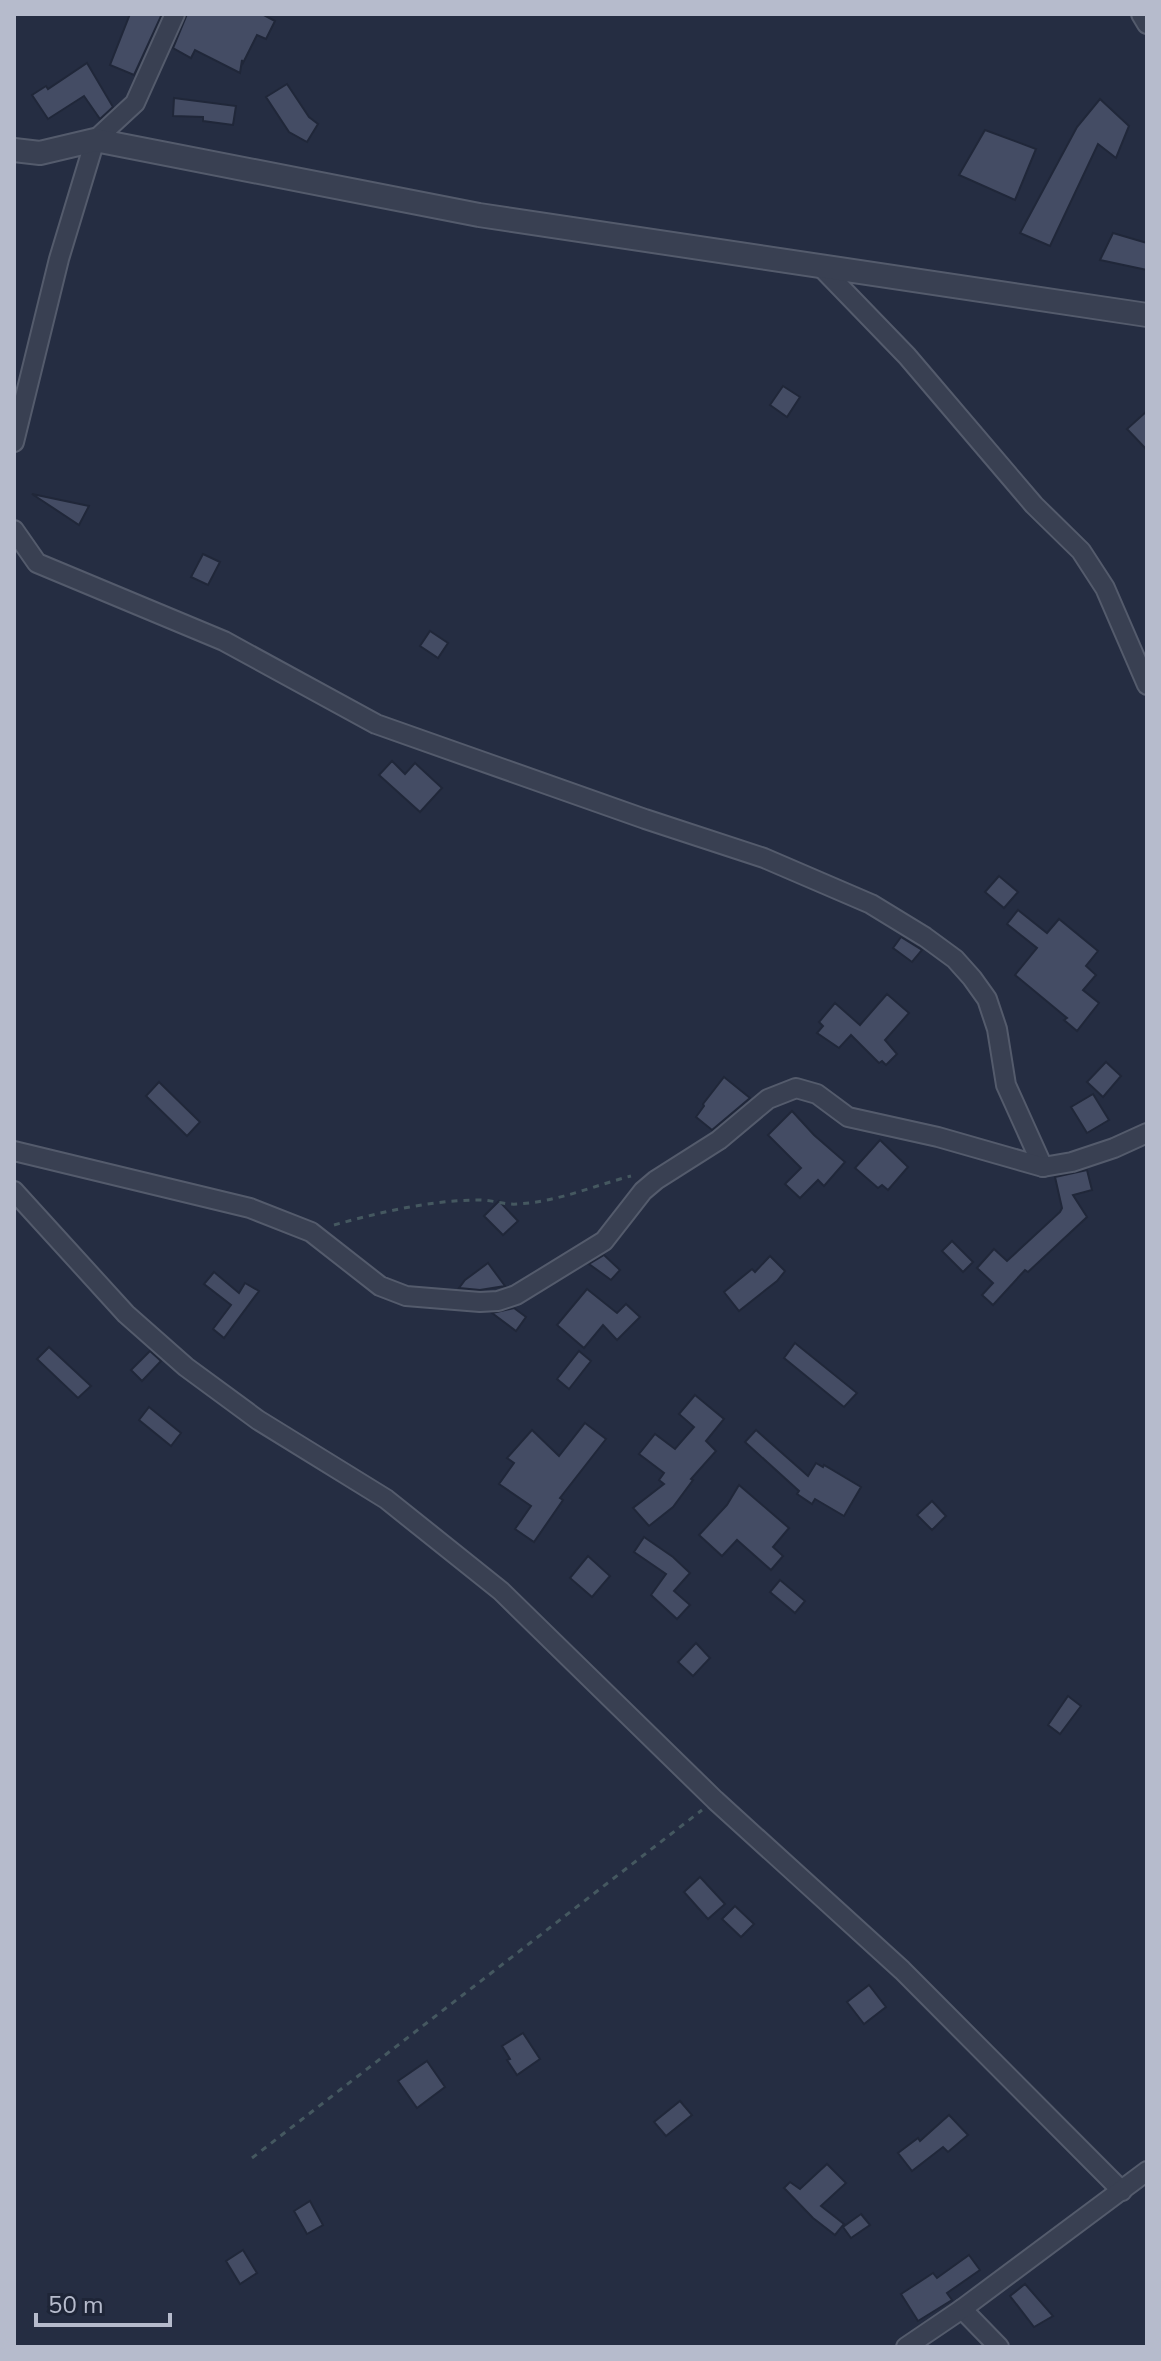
<svg xmlns="http://www.w3.org/2000/svg" width="1161" height="2361" viewBox="0 0 1161 2361" font-family="'Nunito Sans',sans-serif">
  <rect width="100%" height="100%" fill="#252d42"/>
  <!-- building -->
  <g fill="#444c64" stroke="#202739" stroke-width="2">
    <path d="M130 14H162L134 75 110 65Z"/>
    <path d="M187 14H262L275 21 266 39 257 35 243 63 242 60 240 73 195 50 191 58 173 48Z"/>
    <path d="M87 63 113 107 100 119 84 96 48 119 32 95 46 86 48 89Z"/>
    <path d="M287 84 309 117 318 124 307 142 289 132 266 97Z"/>
    <path d="M174 98 236 106 233 125 203 121V117L173 116Z"/>
    <path d="M1100 99 1129 126 1116 158 1098 144 1050 246 1020 233 1077 127Z"/>
    <path d="M985 130 1036 149 1015 200 959 175Z"/>
    <path d="M1113 233 1147 243V270L1100 260Z"/>
    <path d="M783 386 800 397 787 417 770 405Z"/>
    <path d="M1147 411V450L1127 429Z"/>
    <path d="M32 494 89 506 79 525Z"/>
    <path d="M203 554 220 562 208 585 191 577Z"/>
    <path d="M430 631 448 643 438 658 420 646Z"/>
    <path d="M392 761 405 774 415 763 442 788 420 812 379 775Z"/>
    <path d="M999 876 1018 892 1004 908 985 892Z"/>
    <path d="M1018 910 1047 933 1059 919 1098 951 1086 966 1096 975 1083 990 1099 1003 1077 1031 1064 1020 1067 1018 1015 975 1037 948 1007 924Z"/>
    <path d="M901 937 922 950 912 962 893 948Z"/>
    <path d="M887 994 909 1013 885 1040 897 1054 886 1065 882 1061 879 1063 851 1035 839 1048 817 1033 823 1026 819 1022 835 1003 860 1025Z"/>
    <path d="M1106 1062 1121 1076 1103 1097 1087 1082Z"/>
    <path d="M724 1077 750 1098 712 1130 696 1117 704 1106 703 1104Z"/>
    <path d="M159 1082 200 1122 187 1136 146 1096Z"/>
    <path d="M1093 1094 1109 1120 1087 1133 1071 1107Z"/>
    <path d="M792 1111 814 1135 845 1162 824 1186 818 1180 800 1198 785 1184 801 1168 768 1135Z"/>
    <path d="M880 1140 908 1167 888 1190 882 1185 878 1188 855 1168Z"/>
    <path d="M1087 1170 1092 1190 1073 1195 1087 1217 1028 1272 1025 1270 993 1305 982 1295 993 1283 977 1268 994 1249 1007 1261 1060 1212 1062 1208 1055 1177Z"/>
    <path d="M499 1201 518 1221 503 1235 484 1216Z"/>
    <path d="M952 1241 973 1262 963 1272 942 1251Z"/>
    <path d="M604 1255 620 1270 611 1280 589 1264Z"/>
    <path d="M770 1256 785 1271 777 1281 739 1311 724 1292 752 1269 755 1272Z"/>
    <path d="M488 1263 505 1286 480 1290 459 1288 465 1280Z"/>
    <path d="M214 1272 239 1293 245 1283 259 1291 224 1338 213 1329 231 1305 204 1284Z"/>
    <path d="M587 1289 617 1313 626 1304 640 1317 617 1340 603 1325 584 1348 557 1325Z"/>
    <path d="M514 1308 526 1317 516 1331 492 1313Z"/>
    <path d="M795 1343 857 1393 844 1407 784 1358Z"/>
    <path d="M49 1347 91 1386 78 1398 37 1359Z"/>
    <path d="M150 1351 161 1361 142 1381 131 1370Z"/>
    <path d="M579 1351 591 1361 569 1389 557 1379Z"/>
    <path d="M695 1395 724 1419 706 1441 716 1451 691 1479 693 1480 673 1507 649 1526 633 1508 664 1484 659 1480 664 1473 639 1454 655 1434 675 1449 694 1427 679 1414Z"/>
    <path d="M149 1407 181 1433 171 1446 139 1420Z"/>
    <path d="M585 1423 606 1439 560 1498 563 1500 534 1542 515 1529 531 1506 499 1484 514 1463 507 1458 532 1430 559 1456Z"/>
    <path d="M756 1430 808 1476 816 1463 823 1467 824 1465 861 1487 844 1516 815 1499 812 1504 797 1494 799 1491 745 1442Z"/>
    <path d="M739 1485 789 1528 773 1547 783 1556 771 1570 737 1540 722 1556 699 1535 727 1505Z"/>
    <path d="M932 1501 946 1516 932 1530 917 1515Z"/>
    <path d="M644 1537 673 1557 690 1573 674 1591 690 1605 677 1619 651 1595 666 1574 634 1552Z"/>
    <path d="M588 1556 610 1576 592 1597 570 1578Z"/>
    <path d="M780 1580 805 1601 795 1613 770 1592Z"/>
    <path d="M696 1643 710 1658 693 1676 678 1662Z"/>
    <path d="M1068 1696 1081 1706 1060 1734 1048 1725Z"/>
    <path d="M700 1877 725 1904 708 1919 684 1892Z"/>
    <path d="M735 1906 754 1924 741 1937 722 1919Z"/>
    <path d="M869 1985 886 2007 864 2024 847 2002Z"/>
    <path d="M523 2033 540 2059 517 2075 507 2060 510 2059 502 2046Z"/>
    <path d="M427 2061 445 2087 417 2108 398 2081Z"/>
    <path d="M680 2101 692 2115 666 2136 654 2122Z"/>
    <path d="M949 2115 968 2135 948 2152 943 2147 912 2171 898 2153 918 2138 920 2141Z"/>
    <path d="M827 2164 846 2183 821 2206 844 2224 835 2235 813 2218 784 2188 790 2182 800 2189Z"/>
    <path d="M310 2201 323 2225 307 2234 294 2211Z"/>
    <path d="M861 2214 870 2225 851 2238 843 2227Z"/>
    <path d="M243 2250 257 2273 240 2284 226 2261Z"/>
    <path d="M969 2255 980 2270 947 2293 952 2300 918 2321 901 2294 933 2273 937 2278Z"/>
    <path d="M1025 2284 1053 2316 1034 2327 1010 2296Z"/>
  </g>
  <g fill="none" stroke-linecap="round" stroke-linejoin="round">
    <!-- minor casing -->
    <g stroke="#545b6c" stroke-width="22">
      <g id="minor">
        <path d="M1141 14 1147 24"/>
        <path d="M820 266 907 356 1034 505 1081 551 1105 588 1147 685"/>
        <path d="M14 442 59 259 95 140 135 103 175 14"/>
        <path d="M14 530 37 563 224 641 376 724 645 819 764 858 871 904 925 937 955 959 972 978 987 999 997 1029 1006 1085 1043 1167"/>
        <path d="M14 1151 250 1208 311 1232 380 1286 406 1296 480 1302 498 1301 516 1295 604 1241 643 1191 656 1180 719 1140 768 1099 796 1088 817 1094 848 1117 938 1137 1043 1167 1072 1162 1114 1148 1147 1133"/>
        <path d="M14 1191 126 1314 186 1367 258 1420 386 1499 501 1591 715 1800 902 1970 1122 2191"/>
        <path d="M962 2309 999 2347"/>
        <path d="M906 2347 962 2309 1147 2171"/>
      </g>
    </g>
    <!-- tertiary casing -->
    <g stroke="#545b6c" stroke-width="26">
      <path id="tertiary" d="M14 150 40 153 95 140 479 215 1147 315"/>
    </g>
    <!-- path -->
    <g stroke="#455860" stroke-width="3" stroke-dasharray="6 6" stroke-linecap="butt">
      <path d="M334 1225C381 1212 431 1200 480 1200 493 1200 505 1205 517 1204 557 1202 593 1186 631 1176"/>
      <path d="M252 2158 702 1810"/>
    </g>
    <!-- minor -->
    <use href="#minor" stroke="#394052" stroke-width="18"/>
    <!-- tertiary -->
    <use href="#tertiary" stroke="#394052" stroke-width="22"/>
  </g>
  <!-- border -->
  <rect width="1161" height="2361" fill="none" stroke="#b6bbcc" stroke-width="32"/>
  <!-- scale -->
  <path d="M36 2313v12h134v-12" fill="none" stroke="#b6bbcc" stroke-width="4"/>
  <text x="48" y="2313" font-size="24" fill="#b6bbcc" stroke="#1e2537" stroke-width="6" paint-order="stroke">50 m</text>
</svg>
